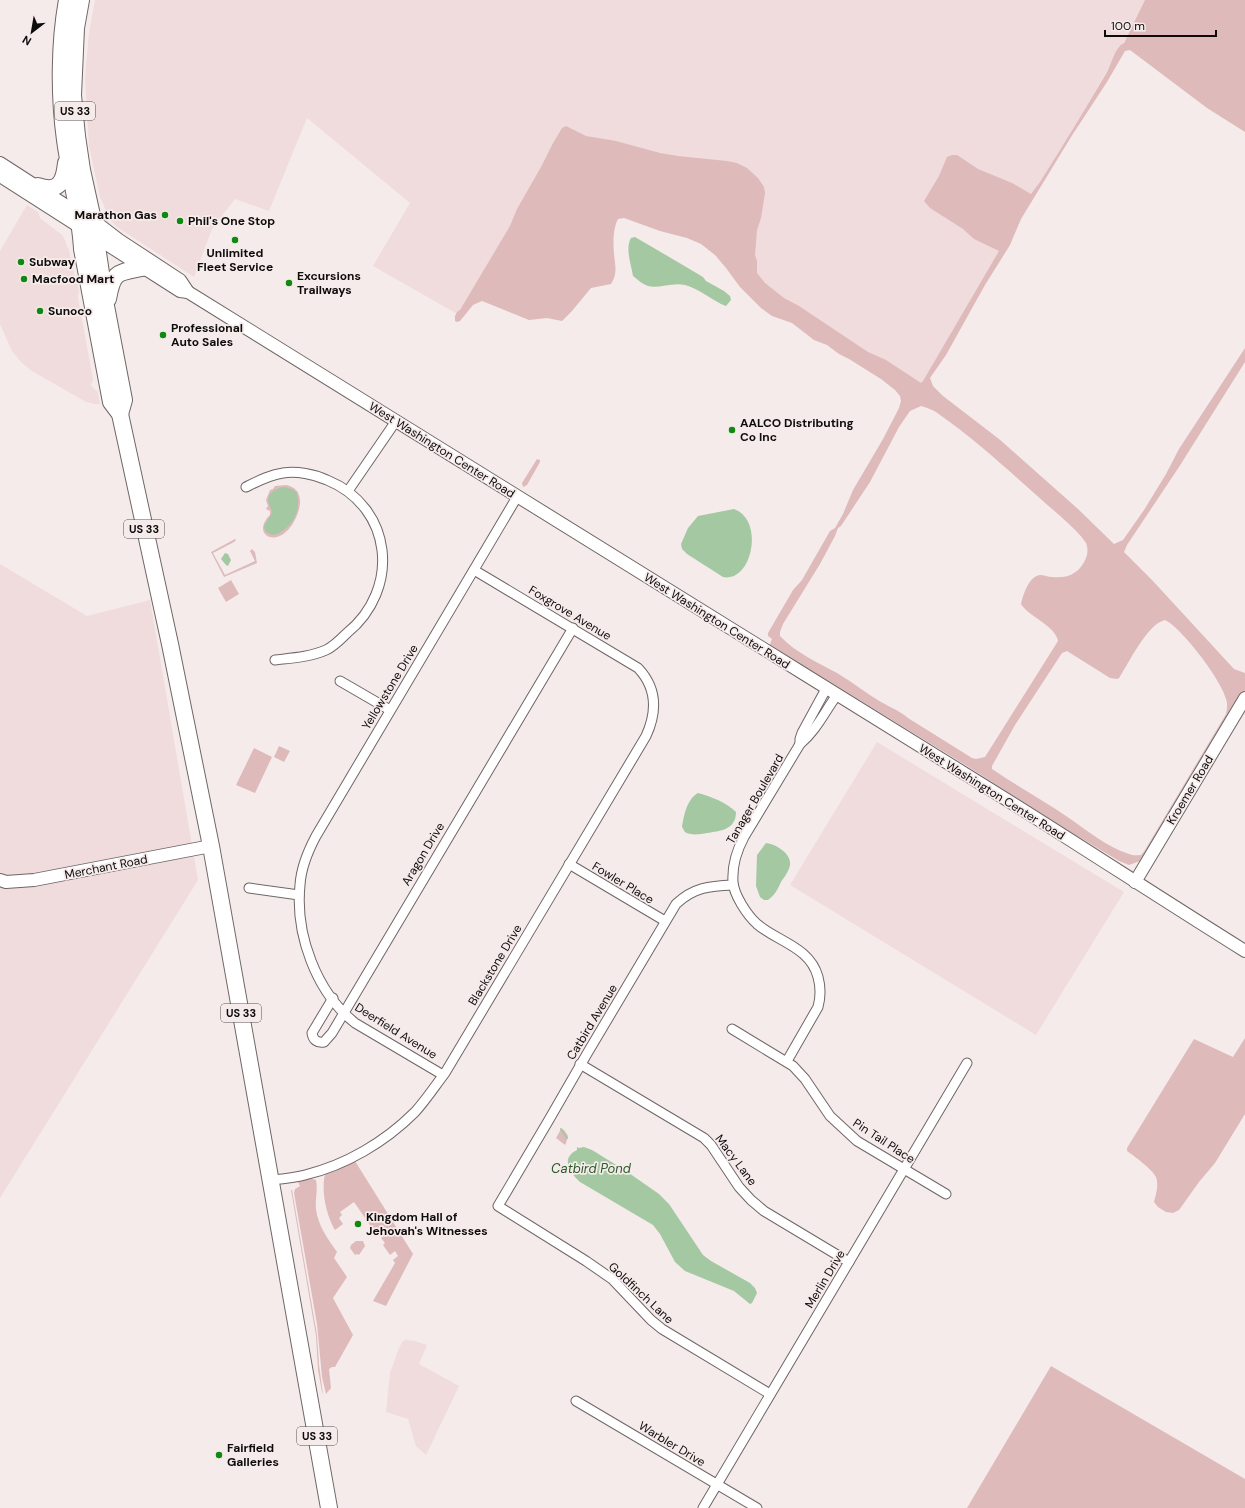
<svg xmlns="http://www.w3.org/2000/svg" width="1245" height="1508" viewBox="0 0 1245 1508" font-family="'DM Sans',sans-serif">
  <rect width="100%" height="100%" fill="#f6ebeb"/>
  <!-- built -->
  <g fill="#f0dcdc">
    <path d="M95 0H1148L920 393 770 299 568 135 459 315 373 266 410 203 307 118 269 211 235 199 212 229 194 277 117 227 110 220 100 197 89 146 85 78 89 33Z"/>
    <path d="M27 205 38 212 40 218 62 235 66 242V244L69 250 75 278 77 280 79 293 78 294V298L93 379 91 386 98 392 100 404H94L86 402 32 371 21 362 12 351 0 324V251Z"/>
    <path d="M0 564 87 616 150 600 198 880 0 1198Z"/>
    <path d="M877 742 1124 892 1036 1035 790 885Z"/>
    <path d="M405 1340 415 1341 427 1345 419 1364 459 1386 426 1455 416 1446 408 1419 386 1412 390 1373 399 1348 402 1342Z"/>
  </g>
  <!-- green -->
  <g fill="#debabb" fill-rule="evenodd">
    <path d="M1145 0H1245V132L1207 108 1130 50 1125 51 1107 82 1071 137 1021 219 1010 245 985 285 946 355 930 378 933 386 943 396 999 439 1078 509 1114 544 1123 540 1144 510 1166 474 1179 449 1245 348V362L1179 467 1127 545 1124 552 1152 580 1234 669 1245 673V690L1143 860 1129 865 1119 861 1069 831 975 771 806 667 769 647 772 639 768 636V633L793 590 802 580 830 531 835 528 843 514 853 490 883 439 899 408 901 401 900 396 895 390 881 379 849 359 839 354 827 345 814 340 792 323 772 316 761 308 740 287 726 268 715 255 701 244 687 238 660 231 624 218 618 219C613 228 613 243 614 254 615 265 618 273 611 284L591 288 572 311 562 321 547 318 529 320 482 301 473 305 460 321 457 322 455 321V316L457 312 460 310 510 226 517 209 541 167 552 145 562 128 566 126 586 136 616 141 660 153 678 156 727 161 737 163 747 168 758 178 764 187 765 193 761 218 757 230 755 255 757 261V273L765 283 784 298 799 306 868 352 886 360 921 383 923 381 999 251 974 239 963 229 930 208 924 201 939 176 947 157 952 155H957L978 169 1012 183 1031 194 1040 182C1063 146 1085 109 1107 72 1112 63 1115 47 1124 43ZM921 406C928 408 934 410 940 415 976 440 1009 471 1043 501 1054 511 1079 531 1086 543 1088 548 1088 553 1086 558 1080 573 1068 579 1052 577 1048 577 1044 575 1040 575 1029 576 1023 595 1021 604 1029 617 1056 626 1058 641L985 757 976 759 972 758 908 718C900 711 890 707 881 702 866 693 852 682 837 673 817 662 796 653 780 636V632L783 624 820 564 835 536 838 528 841 526 870 482 899 427 910 411ZM1165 620C1182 628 1222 681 1226 699 1228 704 1227 709 1226 714L1145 850 1141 855C1137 855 1133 856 1129 854 1107 847 1088 831 1069 818 1044 801 1017 786 992 769V766L1015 725 1062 653 1067 651 1110 678 1117 679 1119 678C1129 663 1147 624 1165 620Z"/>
    <path d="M537 459 540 460V462L527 485 523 487 522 483Z"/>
    <path d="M286 485C295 487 299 491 300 500 301 514 287 541 270 537 258 533 264 520 270 515V511L266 509 268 506 266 500 270 490 273 489 275 486Z"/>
    <path d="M235 539 236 540 234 542 213 553 225 575 255 561 250 551 252 549 255 552 257 563 224 577 211 552Z"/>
    <path d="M231 580 239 594 226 602 218 588Z"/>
    <path d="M279 746 290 751 284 762 274 757Z"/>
    <path d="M254 748 272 757 255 793 236 785Z"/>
    <path d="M1245 1038V1114L1215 1163 1199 1182 1179 1210 1173 1213 1166 1212 1158 1207 1154 1202C1156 1194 1159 1185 1156 1177 1152 1169 1134 1156 1127 1151V1148L1194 1039 1233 1057Z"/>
    <path d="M561 1129 564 1130 568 1136 566 1143 565 1145 556 1138Z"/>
    <path d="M355 1161 413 1254 386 1306 373 1301 395 1263 393 1260 398 1256 395 1251 390 1255 383 1245 385 1243 381 1238 384 1236 382 1234 380 1235V1232L378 1230 374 1231 354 1202 340 1212 342 1215 339 1218 343 1224 335 1230C326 1215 321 1191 325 1174Z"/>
    <path d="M310 1178 316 1180C318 1190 315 1200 316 1209 318 1226 328 1239 337 1252L334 1258 347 1277 333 1298 353 1335 335 1367H332L329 1369 331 1388 326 1394 322 1377 317 1324 294 1193 295 1189 300 1186 298 1182Z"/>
    <path d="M291 1190H292L317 1335 319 1365 323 1394 322 1392 318 1370 316 1336Z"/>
    <path d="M356 1241H363L365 1246 359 1255 357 1254 355 1255 350 1248 351 1245Z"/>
    <path d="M1051 1366 1245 1479V1508H967Z"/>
  </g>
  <!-- water -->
  <g fill="#a4c8a1">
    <path d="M635 237 676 261 703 277 706 281 724 291 730 296 731 300 726 306 721 304C710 298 697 288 685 285 672 282 658 289 648 286 642 284 637 279 633 276 631 264 625 248 631 238Z"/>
    <path d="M284 487 292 489 297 493C301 510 294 525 279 533 274 536 270 535 265 531L264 526 272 513C272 510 270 507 269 504 265 494 276 488 284 487Z"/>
    <path d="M734 509C765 520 752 583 723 577L687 554 682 549 681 544 688 528 698 516Z"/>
    <path d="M225 553 228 554 231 560 228 566 226 565 221 559Z"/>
    <path d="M698 793C712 797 726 802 736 812 736 830 720 831 707 833 701 834 691 836 685 832 684 831 683 828 682 827 684 815 687 799 698 793Z"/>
    <path d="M766 843C775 844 789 852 790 862 791 869 784 877 781 882 778 889 774 896 768 900H764L760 897 756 886 757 855Z"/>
    <path d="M577 1147 579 1148 584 1147 592 1150 626 1171 659 1194 669 1204 703 1255 711 1261 750 1283 755 1288 757 1293 752 1303 750 1304 734 1291 685 1271 675 1262 660 1234 653 1225 580 1182C570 1173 560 1158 577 1150Z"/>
  </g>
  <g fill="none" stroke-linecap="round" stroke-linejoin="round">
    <!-- stream -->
    <path stroke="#a4c8a1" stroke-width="2" d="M561 1129 567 1138"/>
    <!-- street casing -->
    <g stroke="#6f6666" stroke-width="11">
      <g id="street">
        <path d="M246 487C258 481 269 475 283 473 297 471 314 474 327 480 393 507 401 589 347 633 341 639 333 647 326 650 310 657 292 658 275 660"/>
        <path d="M348 491 396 421"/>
        <path d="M340 681 390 710"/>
        <path d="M800 744V739L802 733 826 689"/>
        <path d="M569 864 665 921"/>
        <path d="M733 885C710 886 694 887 676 904L588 1052 550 1118 498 1206 586 1261 612 1279 651 1320 662 1329 770 1394"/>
        <path d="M249 888 299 895"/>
        <path d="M333 998 312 1033C313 1040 317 1043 324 1042L332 1033 573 628"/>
        <path d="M732 1029 793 1066 805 1079 830 1116 857 1141 946 1194"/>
        <path d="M787 1061 818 1007C821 996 821 988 818 977 810 947 778 942 757 924 747 915 734 895 733 882 732 867 737 850 744 837L800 744C816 731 825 711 837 695"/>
        <path d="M580 1064 704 1138 711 1145 739 1187 751 1200 764 1211 849 1262"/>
        <path d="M443 1075 355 1023C316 992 295 934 300 885 301 868 308 851 316 836L517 497"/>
        <path d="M271 1180C282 1179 294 1178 305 1175 346 1165 385 1142 415 1112 426 1100 435 1086 445 1073L646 736C657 712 657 688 638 668L474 570"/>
        <path d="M576 1401 757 1508"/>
        <path d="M703 1508 967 1063"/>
      </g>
    </g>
    <!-- secondary casing -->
    <g stroke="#6f6666" stroke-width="14">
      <g id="secondary">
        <path d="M0 163 79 214 93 220 119 240 180 280 188 292"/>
        <path d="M0 176 180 291 188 292C450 456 713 617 975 780 1066 836 1155 895 1245 951"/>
        <path d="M0 880 6 882 34 880 211 846"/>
        <path d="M1135 882 1245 698"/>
      </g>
    </g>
    <!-- highway casing -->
    <g stroke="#6f6666" stroke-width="18">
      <g id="highway">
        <path d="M67 0C59 44 59 96 65 140 70 177 80 212 82 249L111 402 120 414 170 644 211 846 329 1508"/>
        <path d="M81 0 76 28 73 95 77 136 82 170 93 220 106 306 124 400 120 414"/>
        <path d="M38 186C59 193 64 182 66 163"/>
        <path d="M108 299C113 271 117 273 142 268"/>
      </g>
    </g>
    <!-- street -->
    <use href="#street" stroke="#fff" stroke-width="9"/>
    <!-- secondary -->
    <use href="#secondary" stroke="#fff" stroke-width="12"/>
    <!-- highway -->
    <use href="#highway" stroke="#fff" stroke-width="16"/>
  </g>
  <!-- markers -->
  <g fill="#0f890f" stroke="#f6ebeb" stroke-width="1.5">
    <circle cx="165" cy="215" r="4"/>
    <circle cx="180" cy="221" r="4"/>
    <circle cx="235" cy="240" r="4"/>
    <circle cx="21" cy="262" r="4"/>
    <circle cx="24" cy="279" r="4"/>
    <circle cx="289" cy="283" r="4"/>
    <circle cx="40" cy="311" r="4"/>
    <circle cx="163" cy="335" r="4"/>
    <circle cx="732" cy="430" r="4"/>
    <circle cx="358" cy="1224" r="4"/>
    <circle cx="219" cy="1455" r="4"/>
  </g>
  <g text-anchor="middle" stroke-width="3.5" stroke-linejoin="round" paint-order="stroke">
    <!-- shield labels -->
    <g fill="#f6ebeb" stroke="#544e4e" stroke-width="1">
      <rect x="55" y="102" width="40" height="18" rx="3"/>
      <rect x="124" y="520" width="40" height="18" rx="3"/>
      <rect x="221" y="1004" width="40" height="18" rx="3"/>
      <rect x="297" y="1427" width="40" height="18" rx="3"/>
    </g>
    <g font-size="11" font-weight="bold" fill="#0e0b0b">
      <text x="75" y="115">US 33</text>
      <text x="144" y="533">US 33</text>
      <text x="241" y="1017">US 33</text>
      <text x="317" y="1440">US 33</text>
    </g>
    <!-- poi labels -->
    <g font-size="12" font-weight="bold" fill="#0e0b0b" stroke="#f6ebeb" text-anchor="start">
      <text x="157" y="219" text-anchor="end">Marathon Gas</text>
      <text x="188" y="225">Phil's One Stop</text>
      <text x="235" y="257" text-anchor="middle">Unlimited<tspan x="235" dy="14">Fleet Service</tspan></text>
      <text x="29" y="266">Subway</text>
      <text x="297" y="280">Excursions<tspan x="297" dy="14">Trailways</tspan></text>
      <text x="32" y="283">Macfood Mart</text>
      <text x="48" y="315">Sunoco</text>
      <text x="171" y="332">Professional<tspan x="171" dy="14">Auto Sales</tspan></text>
      <text x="740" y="427">AALCO Distributing<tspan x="740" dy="14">Co Inc</tspan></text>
      <text x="366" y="1221">Kingdom Hall of<tspan x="366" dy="14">Jehovah's Witnesses</tspan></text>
      <text x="227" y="1452">Fairfield<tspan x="227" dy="14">Galleries</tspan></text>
    </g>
    <!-- street labels -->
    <g font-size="12" fill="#0e0b0b" stroke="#f6ebeb">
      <text transform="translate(442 450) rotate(32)" y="4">West Washington Center Road</text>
      <text transform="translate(570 613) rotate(31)" y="4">Foxgrove Avenue</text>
      <text transform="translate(717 621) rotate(32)" y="4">West Washington Center Road</text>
      <text transform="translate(390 687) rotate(-59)" y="4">Yellowstone Drive</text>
      <text transform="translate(1190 790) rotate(-59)" y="4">Kroemer Road</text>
      <text transform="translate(992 792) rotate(32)" y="4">West Washington Center Road</text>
      <text transform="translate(755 799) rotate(-60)" y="4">Tanager Boulevard</text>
      <text transform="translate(423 854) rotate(-59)" y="4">Aragon Drive</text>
      <text transform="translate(106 867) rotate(-11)" y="4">Merchant Road</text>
      <text transform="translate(623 883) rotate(31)" y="4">Fowler Place</text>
      <text transform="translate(495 965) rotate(-59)" y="4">Blackstone Drive</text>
      <text transform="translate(592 1022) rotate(-59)" y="4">Catbird Avenue</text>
      <text transform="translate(396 1031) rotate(32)" y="4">Deerfield Avenue</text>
      <text transform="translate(884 1141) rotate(33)" y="4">Pin Tail Place</text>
      <text transform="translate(736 1160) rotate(53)" y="4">Macy Lane</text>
      <text transform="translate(825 1279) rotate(-59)" y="4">Merlin Drive</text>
      <text transform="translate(641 1293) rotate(43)" y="4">Goldfinch Lane</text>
      <text transform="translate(672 1444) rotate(31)" y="4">Warbler Drive</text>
    </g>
    <!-- water labels -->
    <g font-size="13" font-style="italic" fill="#295a26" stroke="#f6ebeb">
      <text x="591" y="1173">Catbird Pond</text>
    </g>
  </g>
  <!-- north arrow -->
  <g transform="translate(32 32) rotate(211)" stroke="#f6ebeb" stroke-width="3" paint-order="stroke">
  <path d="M0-3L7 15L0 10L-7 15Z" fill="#0e0b0b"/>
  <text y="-6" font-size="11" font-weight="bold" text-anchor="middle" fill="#0e0b0b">N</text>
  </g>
  <!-- scale -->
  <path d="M1105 30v6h111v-6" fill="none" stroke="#0e0b0b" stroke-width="2"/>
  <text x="1111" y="30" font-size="12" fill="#0e0b0b" stroke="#f6ebeb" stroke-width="3" paint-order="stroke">100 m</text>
</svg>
